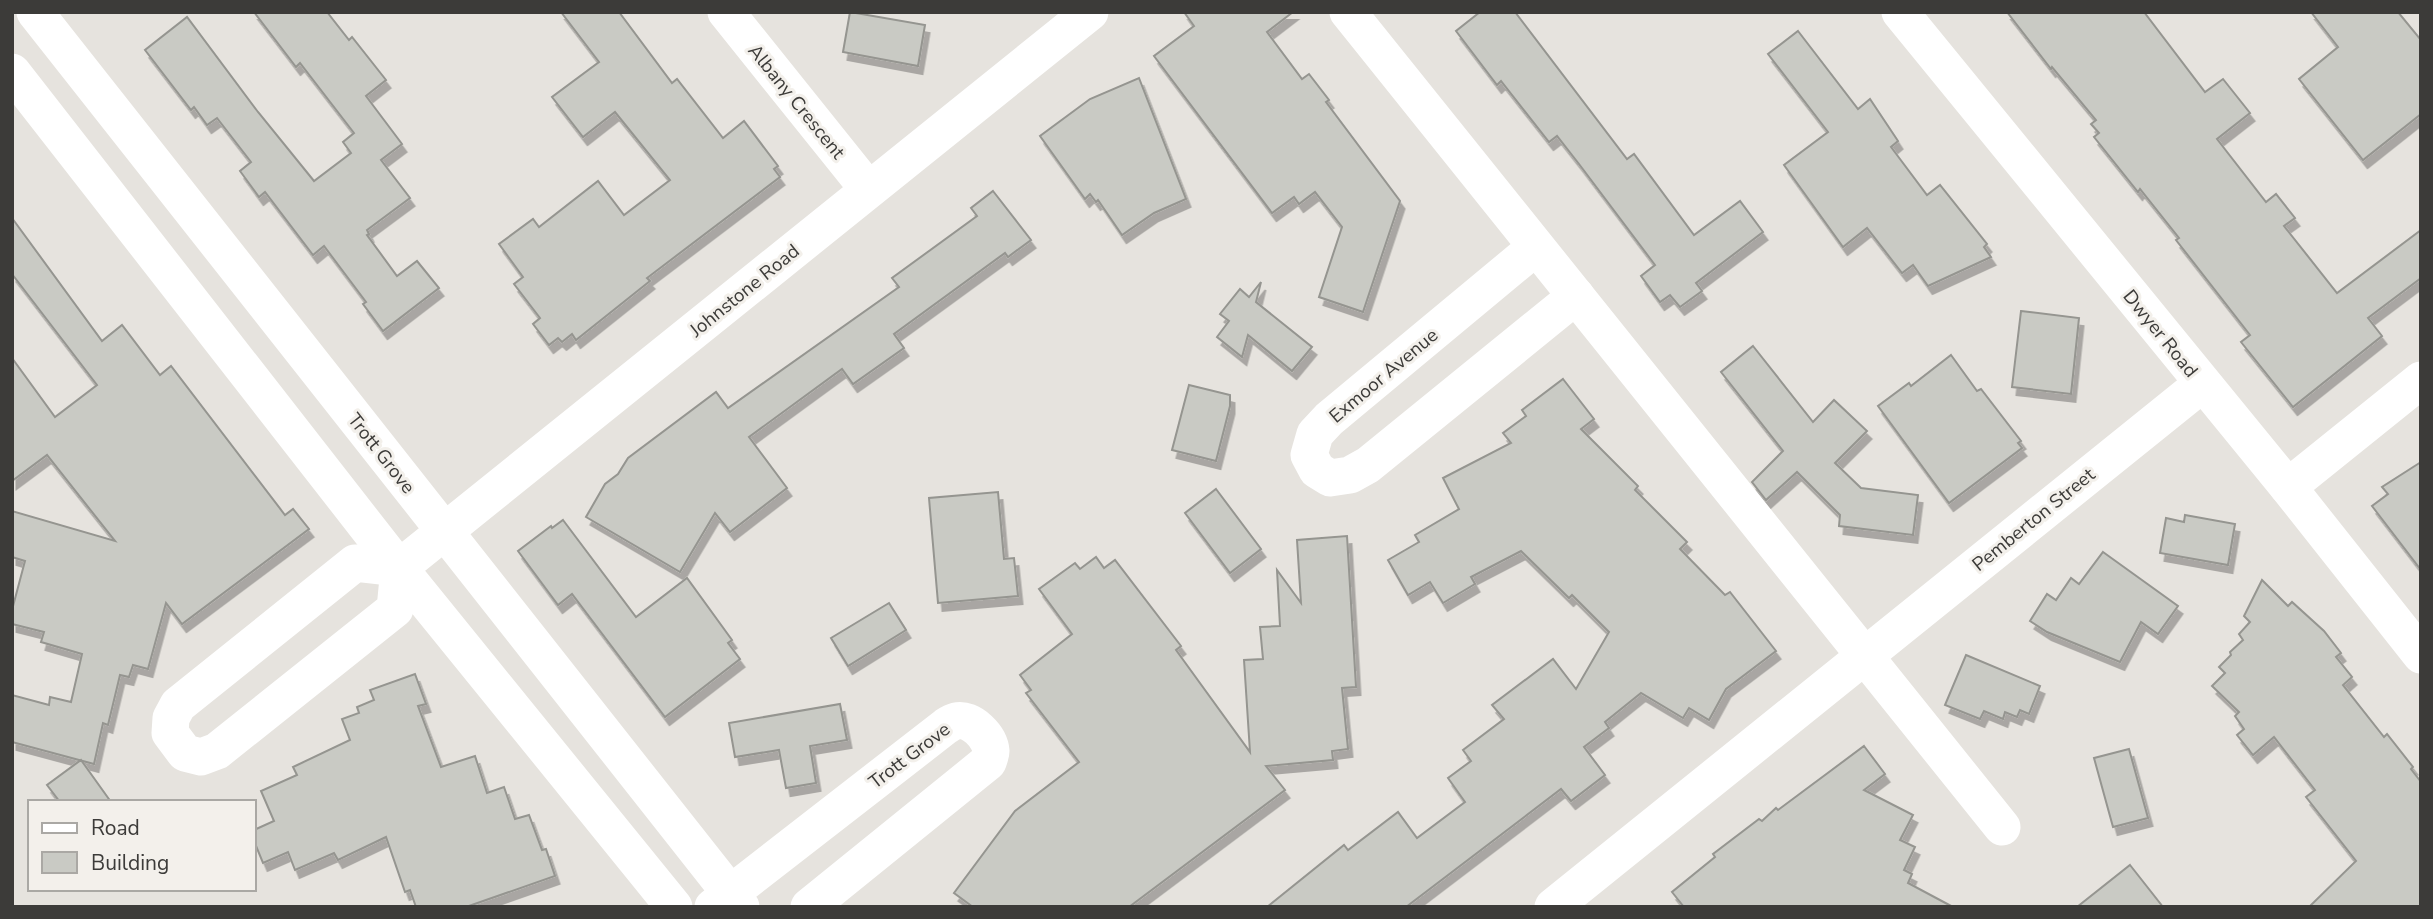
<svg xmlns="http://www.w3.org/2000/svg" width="2433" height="919" viewBox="0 0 2433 919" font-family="'Nunito Sans',sans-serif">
  <defs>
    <filter id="shadow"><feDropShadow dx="4.5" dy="8" stdDeviation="0" flood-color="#0004"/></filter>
  </defs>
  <rect width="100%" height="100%" fill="#e6e3de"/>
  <!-- building -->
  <g fill="#c9cac4" stroke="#959590" stroke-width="2" filter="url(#shadow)">
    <path d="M254 12H327L349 40 352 37 386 80 366 96 402 144 381 160 410 198 367 230 369 234 367 235 397 276 417 261 439 288 383 331 363 304 366 302 324 246 313 255 265 192 259 197 240 171 251 162 217 118 207 125 194 107 191 110 145 50 187 17 258 112 314 181 351 153 343 142 354 133 300 63 296 67Z"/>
    <path d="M561 12H619L672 83 677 79 723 138 744 121 778 166 774 169 780 177 647 278 650 281 576 340 572 334 562 342 558 338 549 345 533 324 540 318 514 284 523 277 499 244 533 219 539 227 598 181 624 215 670 180 615 112 583 137 552 97 599 62Z"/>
    <path d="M850 12 925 25 918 66 843 52Z"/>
    <path d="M1184 12H1293L1267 32 1302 79 1309 74 1329 100 1326 102 1400 201 1363 312 1319 297 1342 227 1315 192 1299 204 1294 197 1272 213 1154 56 1194 26Z"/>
    <path d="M1480 12H1515L1627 159 1634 154 1694 235 1740 201 1763 232 1696 283 1702 291 1680 307 1670 295 1660 302 1641 276 1655 265 1579 164 1557 136 1549 142 1501 81 1497 85 1456 31Z"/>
    <path d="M2007 12H2144L2205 92 2223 79 2250 113 2217 139 2266 202 2276 194 2295 218 2284 226 2337 293 2421 230V278L2368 318 2382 336 2293 407 2241 342 2250 335 2176 240 2179 238 2140 189 2138 192 2094 137 2099 133 2091 124 2096 120 2052 67 2051 69Z"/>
    <path d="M2311 12H2398L2421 40V114L2363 160 2299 79 2338 47Z"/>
    <path d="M1798 31 1858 109 1870 99 1898 141 1891 147 1927 195 1940 185 1987 244 1984 247 1991 257 1928 286 1913 265 1902 273 1867 228 1843 247 1784 165 1828 132 1768 54Z"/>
    <path d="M1139 78 1186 199 1154 213 1122 235 1098 200 1096 202 1090 194 1085 199 1040 136 1090 99Z"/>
    <path d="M993 191 1031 240 1008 257 1005 253 894 334 904 348 853 384 842 369 749 437 787 488 730 532 715 513 680 572 586 517 605 484 618 474 628 458 716 392 728 408 899 287 892 278 977 216 971 208Z"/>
    <path d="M12 218 102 341 122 325 160 375 171 366 285 515 293 509 309 529 182 624 166 603 148 669 133 665 129 677 120 675 108 725 103 723 94 764 12 742V695L49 705 50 697 71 702 82 654 41 642 44 632 12 624V610L25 561 12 557V511L115 541 47 455 12 481V358L55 417 97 385 12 274Z"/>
    <path d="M1261 282 1256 302 1312 347 1292 371 1248 335 1242 357 1217 337 1229 321 1220 314 1240 289 1249 297Z"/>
    <path d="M2021 311 2079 318 2071 394 2012 387Z"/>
    <path d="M1753 346 1813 422 1834 400 1867 431 1835 463 1861 488 1918 495 1913 535 1839 526 1840 515 1797 472 1766 500 1752 482 1783 451 1721 372Z"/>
    <path d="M1951 355 1977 391 1981 389 2021 441 2018 443 2022 448 1949 503 1878 406 1909 383 1911 386Z"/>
    <path d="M1563 379 1594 419 1581 429 1638 486 1635 490 1687 542 1680 549 1725 595 1730 592 1776 651 1726 689 1709 720 1689 708 1683 718 1641 693 1605 722 1609 728 1584 747 1605 775 1571 801 1561 789 1406 907H1267L1344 845 1348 850 1398 812 1417 838 1465 802 1448 778 1471 761 1463 750 1504 719 1492 705 1553 659 1576 689 1609 632 1572 595 1569 598 1521 551 1471 577 1475 584 1443 603 1430 582 1408 595 1388 560 1419 542 1415 535 1459 509 1443 478 1511 443 1503 433 1526 416 1522 410Z"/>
    <path d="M1189 385 1230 395V406L1216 461 1172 450Z"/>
    <path d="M2421 462V570L2372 506 2388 494 2382 487Z"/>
    <path d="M1216 489 1261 549 1230 573 1185 513Z"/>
    <path d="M998 492 1004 559 1014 558 1018 596 938 603 929 498Z"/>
    <path d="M2185 515 2235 524 2228 565 2160 553 2166 518 2184 522Z"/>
    <path d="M563 520 636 617 687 578 732 640 728 643 740 659 665 717 572 594 558 605 518 551 551 526 552 528Z"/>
    <path d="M1347 536 1356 687 1342 688 1348 749 1332 751 1333 760 1266 766 1285 790 1129 907H973L954 893 1015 811 1079 762 1026 693 1031 690 1020 675 1072 634 1039 589 1075 563 1080 569 1096 557 1104 568 1115 560 1181 646 1176 650 1250 752 1244 660 1263 659 1260 627 1280 626 1277 570 1301 603 1297 540Z"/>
    <path d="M2103 552 2178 606 2158 634 2141 622 2120 662 2047 632 2030 621 2047 594 2056 600 2071 578 2079 584Z"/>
    <path d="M2262 580 2288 606 2292 602 2324 631 2341 653 2336 657 2352 677 2343 685 2384 737 2387 734 2413 767 2411 769 2421 782V907H2309L2356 861 2306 797 2315 790 2274 737 2253 755 2237 735 2244 729 2235 716 2239 712 2212 686 2225 673 2219 667 2231 655 2230 652 2243 640 2239 634 2250 622 2244 616Z"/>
    <path d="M889 603 906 630 848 666 831 638Z"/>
    <path d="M1966 655 2040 686 2029 714 2020 710 2017 717 2005 712 2003 719 1984 711 1980 719 1945 705Z"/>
    <path d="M415 674 426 704 418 706 441 767 475 756 487 793 504 787 515 819 529 815 542 850 546 849 555 876 466 907H416L410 890 405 892 386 837 338 860 334 853 295 870 288 852 263 863 254 841V830L274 821 261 791 297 775 293 767 350 740 342 719 359 713 357 707 374 700 370 690Z"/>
    <path d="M840 704 847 740 810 746 816 783 786 788 779 750 735 757 729 723Z"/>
    <path d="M1864 746 1885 774 1864 790 1913 815 1900 840 1915 847 1904 870 1912 874 1908 883 1953 907H1684L1672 892 1715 857 1713 854 1759 819 1762 821 1776 808 1778 810Z"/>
    <path d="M2129 749 2148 818 2113 827 2094 758Z"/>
    <path d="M81 760 111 802H60L47 785Z"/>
    <path d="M2130 865 2163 907H2077Z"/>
  </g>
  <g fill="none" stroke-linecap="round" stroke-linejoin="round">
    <!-- minor -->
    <g stroke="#fff" stroke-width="37">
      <path d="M35 12 741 907"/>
      <path d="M726 12 868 189"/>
      <path d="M1348 12 2002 827"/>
      <path d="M1900 12 2288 487 2421 655"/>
      <path d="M12 72 399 568 674 907"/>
      <path d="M1536 247 1329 419 1315 434 1309 455 1317 470 1330 478 1350 475 1368 465 1576 296"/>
      <path d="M2288 487 2421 380"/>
      <path d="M355 563 399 568 395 609 217 751 201 757 185 753 170 733 171 718 178 705Z"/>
      <path d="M399 568 1090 12"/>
      <path d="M713 907 946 726C949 724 952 722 956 721 971 717 990 737 991 751 991 753 989 760 988 762L809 907"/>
      <path d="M1553 907 2202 384"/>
    </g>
  </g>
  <g text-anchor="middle" stroke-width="6" stroke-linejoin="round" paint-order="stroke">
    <!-- street labels -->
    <g font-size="19" fill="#3c3b39" stroke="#f3f0eb">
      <text transform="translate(797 101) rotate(51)" y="7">Albany Crescent</text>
      <text transform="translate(744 290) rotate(-39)" y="7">Johnstone Road</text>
      <text transform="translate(2161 333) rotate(51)" y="7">Dwyer Road</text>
      <text transform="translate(1383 375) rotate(-40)" y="7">Exmoor Avenue</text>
      <text transform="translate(382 453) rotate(52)" y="7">Trott Grove</text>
      <text transform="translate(2033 519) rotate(-39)" y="7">Pemberton Street</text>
      <text transform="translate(909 755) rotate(-37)" y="7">Trott Grove</text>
    </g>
  </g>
  <!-- border -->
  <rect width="2433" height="919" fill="none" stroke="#3c3b39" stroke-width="28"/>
  <!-- legend -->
  <rect x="28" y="800" width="228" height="91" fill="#f3f0eb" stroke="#aaa8a4" stroke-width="2"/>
  <rect x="42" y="823" width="35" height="10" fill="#ffffff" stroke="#aaa8a4" stroke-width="2"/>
  <text x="91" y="835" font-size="21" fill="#3c3b39">Road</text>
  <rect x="42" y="852" width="35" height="21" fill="#c9cac4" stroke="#aaa8a4" stroke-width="2"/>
  <text x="91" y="870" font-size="21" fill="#3c3b39">Building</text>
</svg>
